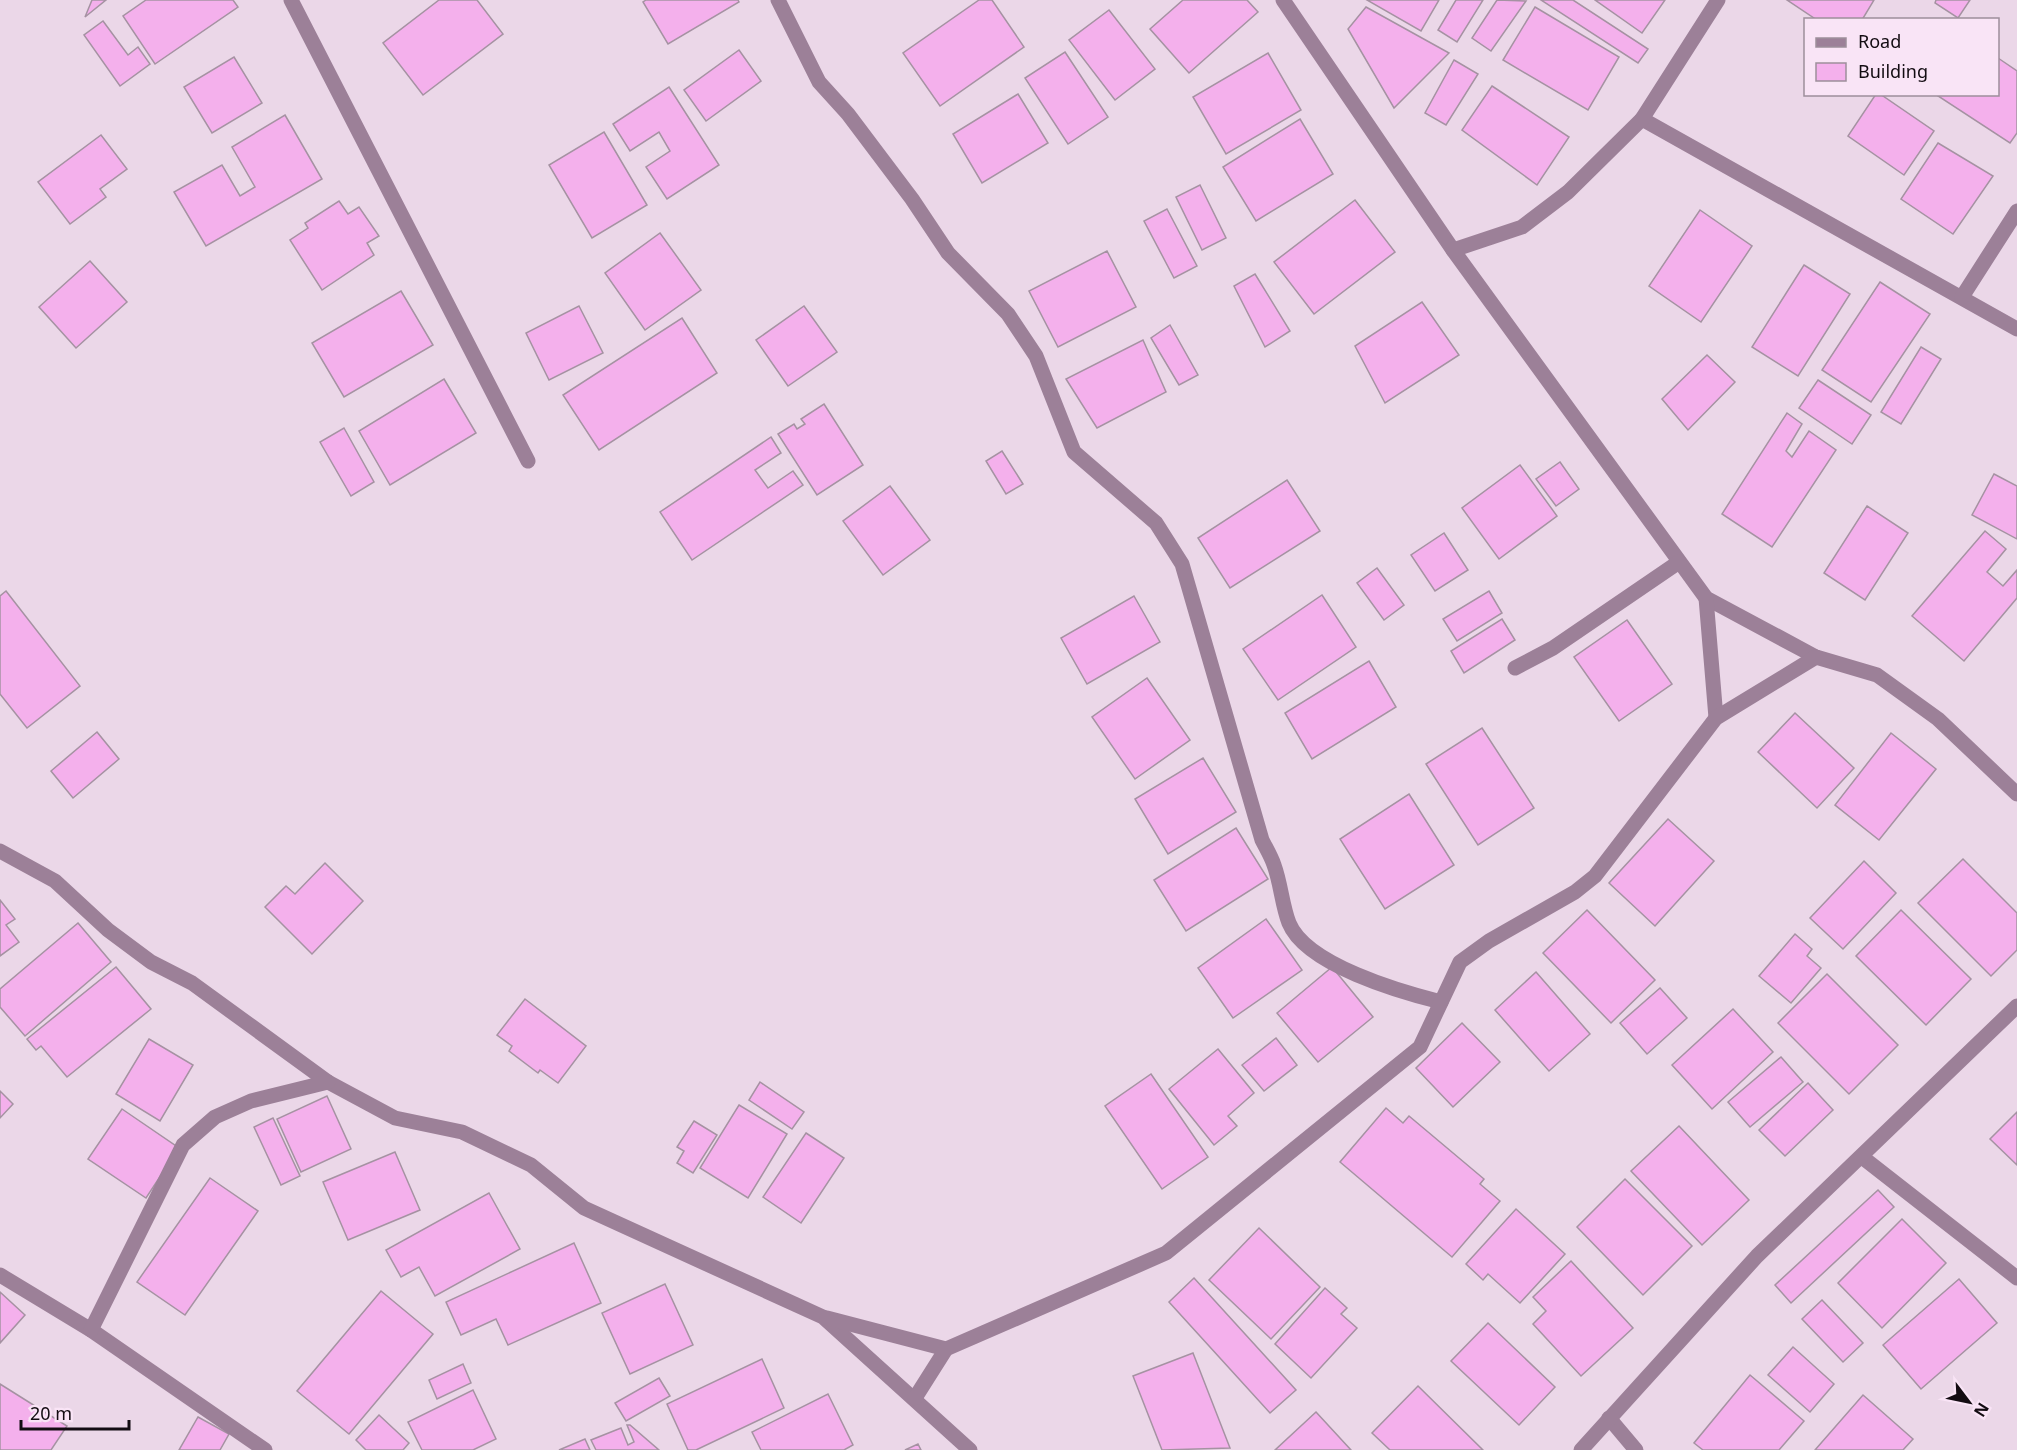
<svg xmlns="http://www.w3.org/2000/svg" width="2017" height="1450" viewBox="0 0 2017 1450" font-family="'Noto Sans',sans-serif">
  <rect width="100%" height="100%" fill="#ebd7e8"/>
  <!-- building -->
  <g fill="#f4b0ec" stroke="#a592a2" stroke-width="1.5">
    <path d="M92 0H106L85 17Z"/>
    <path d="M146 0H233L238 7 155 64 123 16Z"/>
    <path d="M439 0H477L503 34 423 95 383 43Z"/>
    <path d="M646 0H738L739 2 668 44 643 2Z"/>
    <path d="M979 0H992L1024 47 940 106 903 53Z"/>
    <path d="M1183 0H1247L1258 12 1189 73 1150 29Z"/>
    <path d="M1367 0H1439L1421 31Z"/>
    <path d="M1456 0H1483L1457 42 1438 30Z"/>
    <path d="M1497 0 1526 1 1491 51 1472 38Z"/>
    <path d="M1541 0H1573L1648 49 1638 63Z"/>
    <path d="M1595 0H1665L1642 33Z"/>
    <path d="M1787 0H1874L1862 20H1817Z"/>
    <path d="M1936 0H1970L1958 18 1935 3Z"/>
    <path d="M1366 7 1449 53 1394 108 1348 29Z"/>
    <path d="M1535 7 1619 57 1588 110 1503 60Z"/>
    <path d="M1109 10 1155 69 1115 100 1069 40Z"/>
    <path d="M103 21 128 55 138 47 150 64 120 86 84 35Z"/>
    <path d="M739 50 761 81 706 121 684 90Z"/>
    <path d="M1065 52 1108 117 1068 144 1025 78Z"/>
    <path d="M1268 53 1301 110 1226 154 1193 97Z"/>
    <path d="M234 57 262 103 212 133 184 87Z"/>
    <path d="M1998 58 2017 71V133L2010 143 1935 94H1998Z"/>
    <path d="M1454 60 1478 74 1446 125 1425 113Z"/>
    <path d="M1492 86 1569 137 1537 185 1462 130Z"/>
    <path d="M669 87 719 165 667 199 646 167 670 151 659 132 630 151 613 124Z"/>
    <path d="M1018 94 1048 143 982 183 953 134Z"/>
    <path d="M1876 94H1880L1934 131 1904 175 1848 136Z"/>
    <path d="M285 115 322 179 206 246 174 192 222 165 240 196 255 187 232 147Z"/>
    <path d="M1300 119 1333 174 1256 221 1223 167Z"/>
    <path d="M604 132 647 205 592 238 549 165Z"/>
    <path d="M101 135 127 169 100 189 106 197 70 224 38 182Z"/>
    <path d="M1938 143 1993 176 1953 234 1901 199Z"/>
    <path d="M1200 185 1226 238 1202 250 1176 197Z"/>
    <path d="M1355 200 1395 252 1314 314 1274 262Z"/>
    <path d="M339 201 348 214 359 207 379 236 367 243 374 255 322 290 290 240 308 228 305 223Z"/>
    <path d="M1167 209 1197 266 1174 278 1144 221Z"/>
    <path d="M1700 210 1752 246 1701 322 1649 286Z"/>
    <path d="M660 233 701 290 645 330 605 273Z"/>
    <path d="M1107 251 1136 307 1058 347 1029 291Z"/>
    <path d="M90 261 127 302 76 348 39 307Z"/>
    <path d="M1804 265 1850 294 1798 376 1752 347Z"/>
    <path d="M1255 274 1290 331 1265 347 1234 286Z"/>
    <path d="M1880 282 1930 314 1871 402 1822 370Z"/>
    <path d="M401 291 433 345 344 397 312 343Z"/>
    <path d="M1422 302 1459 355 1385 403 1355 346Z"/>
    <path d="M579 306 603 353 549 380 526 333Z"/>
    <path d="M804 306 837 352 788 386 756 340Z"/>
    <path d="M682 318 717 373 599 450 563 395Z"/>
    <path d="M1170 325 1198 375 1179 385 1151 338Z"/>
    <path d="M1143 340 1166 392 1097 428 1066 379Z"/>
    <path d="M1921 347 1941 359 1901 424 1881 412Z"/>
    <path d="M1707 355 1735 382 1688 430 1662 399Z"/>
    <path d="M444 379 476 433 390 485 359 431Z"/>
    <path d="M1818 380 1871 415 1852 444 1799 408Z"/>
    <path d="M824 404 863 465 817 495 778 434 794 424 797 429 805 424 801 419Z"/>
    <path d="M1787 413 1802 424 1786 451 1792 457 1809 431 1836 450 1772 547 1722 514Z"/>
    <path d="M344 428 374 482 351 496 320 442Z"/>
    <path d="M771 437 781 453 755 470 768 488 793 471 803 485 692 560 660 512Z"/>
    <path d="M1002 451 1023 484 1006 494 986 461Z"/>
    <path d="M1560 462 1579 489 1556 506 1536 479Z"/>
    <path d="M1520 465 1557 516 1499 559 1462 508Z"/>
    <path d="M1994 474 2017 486V539L1972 515Z"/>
    <path d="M1287 480 1320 531 1230 588 1198 538Z"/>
    <path d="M890 486 930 540 883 575 843 521Z"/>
    <path d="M1867 506 1908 533 1865 600 1824 573Z"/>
    <path d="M1985 531 2006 549 1987 572 2003 586 2017 570V598L1964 661 1912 616Z"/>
    <path d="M1444 533 1468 570 1435 591 1411 555Z"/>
    <path d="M1377 568 1404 605 1384 620 1357 583Z"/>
    <path d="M6 591 80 686 27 728 0 694V596Z"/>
    <path d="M1489 591 1502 613 1457 641 1443 619Z"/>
    <path d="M1322 595 1356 647 1278 700 1243 649Z"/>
    <path d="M1134 596 1160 642 1087 684 1061 638Z"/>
    <path d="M1502 619 1515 640 1464 673 1451 651Z"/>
    <path d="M1627 620 1672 684 1619 721 1574 657Z"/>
    <path d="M1369 661 1396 707 1312 759 1285 713Z"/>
    <path d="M1147 678 1190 740 1135 779 1092 717Z"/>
    <path d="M1795 713 1854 768 1817 808 1758 752Z"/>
    <path d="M1482 728 1534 808 1478 845 1426 764Z"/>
    <path d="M97 732 119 759 73 798 51 771Z"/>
    <path d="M1891 733 1936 769 1879 840 1835 805Z"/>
    <path d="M1203 758 1236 812 1168 854 1135 799Z"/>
    <path d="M1409 794 1454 865 1385 909 1340 839Z"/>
    <path d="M1668 819 1714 861 1655 926 1609 883Z"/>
    <path d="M1236 828 1268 879 1186 931 1154 880Z"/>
    <path d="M1963 859 2017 913V950L1991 976 1918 903Z"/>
    <path d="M1864 861 1896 893 1843 949 1810 918Z"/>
    <path d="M325 863 363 901 312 954 265 907 286 886 295 894Z"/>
    <path d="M0 900 15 919 6 925 19 942 0 956Z"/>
    <path d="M1587 910 1655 980 1611 1023 1543 953Z"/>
    <path d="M1901 910 1971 979 1926 1025 1856 956Z"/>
    <path d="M1266 919 1302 970 1233 1018 1198 968Z"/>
    <path d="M78 923 111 962 25 1036 0 1007V989Z"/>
    <path d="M1795 934 1812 949 1807 956 1821 968 1791 1003 1759 976Z"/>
    <path d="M116 967 151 1009 67 1077 41 1046 36 1050 27 1039Z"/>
    <path d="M1332 967 1373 1017 1318 1062 1277 1013Z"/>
    <path d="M1536 972 1590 1034 1549 1071 1495 1010Z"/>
    <path d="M1827 974 1898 1045 1849 1094 1778 1023Z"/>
    <path d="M1660 988 1687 1018 1647 1054 1620 1023Z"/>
    <path d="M525 999 586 1046 558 1083 540 1070 538 1073 509 1051 512 1046 497 1035Z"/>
    <path d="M1733 1009 1773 1052 1712 1109 1672 1065Z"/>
    <path d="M1462 1023 1500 1062 1453 1107 1416 1068Z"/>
    <path d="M1276 1038 1297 1065 1264 1091 1242 1065Z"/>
    <path d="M149 1039 193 1065 160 1121 116 1094Z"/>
    <path d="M1218 1049 1254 1093 1228 1116 1237 1126 1214 1145 1169 1089Z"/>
    <path d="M1781 1057 1803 1082 1750 1127 1728 1102Z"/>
    <path d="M1151 1074 1208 1157 1162 1189 1105 1106Z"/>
    <path d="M760 1082 804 1112 792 1129 749 1100Z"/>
    <path d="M1808 1083 1833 1110 1785 1156 1759 1130Z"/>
    <path d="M0 1091 13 1104 0 1118Z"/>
    <path d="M327 1096 351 1149 301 1172 277 1119Z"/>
    <path d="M739 1105 787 1134 748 1198 700 1168Z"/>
    <path d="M1386 1108 1403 1123 1409 1116 1484 1179 1480 1184 1500 1201 1452 1257 1340 1162Z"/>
    <path d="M122 1109 179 1148 146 1198 88 1159Z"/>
    <path d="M2017 1112V1165L1990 1139Z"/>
    <path d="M273 1118 300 1176 281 1185 254 1127Z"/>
    <path d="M694 1121 717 1135 693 1173 677 1163 684 1151 677 1147Z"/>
    <path d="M1679 1126 1749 1200 1702 1245 1631 1171Z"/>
    <path d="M806 1133 844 1158 801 1223 763 1197Z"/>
    <path d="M395 1152 420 1210 348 1240 323 1182Z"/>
    <path d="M210 1178 258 1211 185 1315 137 1282Z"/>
    <path d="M1625 1179 1692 1246 1643 1295 1577 1227Z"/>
    <path d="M1878 1190 1894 1207 1791 1303 1775 1285Z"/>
    <path d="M489 1193 520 1249 435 1296 419 1267 401 1277 386 1250Z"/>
    <path d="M1516 1209 1565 1254 1520 1303 1488 1274 1483 1280 1466 1264Z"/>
    <path d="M1902 1219 1946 1263 1882 1328 1838 1283Z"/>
    <path d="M1259 1228 1320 1287 1271 1339 1209 1280Z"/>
    <path d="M574 1243 601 1303 508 1345 496 1319 461 1335 446 1302Z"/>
    <path d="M1571 1261 1633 1328 1581 1376 1533 1324 1546 1311 1533 1297Z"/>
    <path d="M1194 1278 1296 1390 1270 1413 1169 1302Z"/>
    <path d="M1959 1279 1997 1323 1921 1389 1883 1345Z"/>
    <path d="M665 1284 693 1345 630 1374 602 1313Z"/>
    <path d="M1325 1288 1347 1308 1341 1314 1357 1328 1311 1378 1275 1344Z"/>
    <path d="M381 1291 433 1334 349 1434 297 1391Z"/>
    <path d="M0 1292 25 1315 0 1343Z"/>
    <path d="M1822 1300 1863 1343 1843 1362 1802 1319Z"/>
    <path d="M1488 1323 1555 1387 1519 1425 1451 1361Z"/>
    <path d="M1793 1347 1834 1384 1810 1412 1768 1375Z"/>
    <path d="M1193 1353 1230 1448 1162 1450 1133 1376Z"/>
    <path d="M762 1359 784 1408 696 1450H688L667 1404Z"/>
    <path d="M463 1364 471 1383 437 1399 429 1380Z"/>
    <path d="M1750 1375 1804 1421 1779 1450H1703L1694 1443Z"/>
    <path d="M659 1378 670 1396 626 1421 615 1403Z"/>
    <path d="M0 1384 67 1426 51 1450H0Z"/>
    <path d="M1418 1386 1483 1450H1390L1372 1433Z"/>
    <path d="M473 1390 496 1439 473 1450H422L408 1422Z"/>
    <path d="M828 1394 853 1445 844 1450H761L752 1432Z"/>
    <path d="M1863 1395 1913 1439 1903 1450H1815Z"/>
    <path d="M1316 1412 1351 1450H1275Z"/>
    <path d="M379 1415 409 1443 403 1450H366L356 1440Z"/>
    <path d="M198 1417 229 1434 220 1450H179Z"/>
    <path d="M627 1425H630L659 1450H596L591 1440 621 1428 628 1445 634 1442Z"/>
    <path d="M585 1439 590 1450H559Z"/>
    <path d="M918 1444 921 1450H905Z"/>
  </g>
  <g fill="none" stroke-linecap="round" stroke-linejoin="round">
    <!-- street -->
    <g stroke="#9c8098" stroke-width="15">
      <path d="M291 0 528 461"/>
      <path d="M778 0 819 82 848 114 912 199 948 253 1008 314 1036 356 1074 452 1156 523 1182 564 1262 840C1266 848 1271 856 1274 865 1281 884 1282 905 1289 923 1306 965 1401 992 1441 1002"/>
      <path d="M1283 0 1453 250 1706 598 1816 657 1877 675 1938 719 2017 794"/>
      <path d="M1642 119 2017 329"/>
      <path d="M1453 250 1522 227 1568 192 1642 119 1718 0"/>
      <path d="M1962 297 2017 211"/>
      <path d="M1706 598 1716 718"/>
      <path d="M1515 668 1553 648 1679 562"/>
      <path d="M0 851 55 881 108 930 151 962 192 983 328 1082 395 1118 462 1132 531 1165 584 1208 823 1317 970 1450"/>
      <path d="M1862 1157 2017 1278"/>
      <path d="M0 1275 91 1330 265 1450"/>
      <path d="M827 1318 946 1349"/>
      <path d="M91 1330 183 1145 215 1117 251 1101 328 1082"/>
      <path d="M915 1398 946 1349 1166 1253 1420 1047 1460 962 1489 941 1575 892 1595 876 1716 718 1816 657"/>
      <path d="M1609 1418 1636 1450"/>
      <path d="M1581 1450 1757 1256 2017 1006"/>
    </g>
  </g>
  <!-- legend -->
  <rect x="1804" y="18" width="195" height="78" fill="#f9e4f6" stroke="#9d8e9b" stroke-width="1.5"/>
  <rect x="1816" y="38" width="30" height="9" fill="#9c8098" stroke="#9d8e9b" stroke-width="1.5"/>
  <text x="1858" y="48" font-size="18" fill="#130c12">Road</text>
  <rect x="1816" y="63" width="30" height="18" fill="#f4b0ec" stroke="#9d8e9b" stroke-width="1.5"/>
  <text x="1858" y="78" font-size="18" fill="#130c12">Building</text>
  <!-- north arrow -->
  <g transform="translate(1969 1402) rotate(122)" stroke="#f9e4f6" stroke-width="4.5" paint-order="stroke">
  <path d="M0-4.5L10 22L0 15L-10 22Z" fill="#130c12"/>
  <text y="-9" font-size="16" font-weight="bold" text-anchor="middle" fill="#130c12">N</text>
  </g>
  <!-- scale -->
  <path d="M21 1420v9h108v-9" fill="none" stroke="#130c12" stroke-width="3"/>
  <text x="30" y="1420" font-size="18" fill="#130c12" stroke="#f9e4f6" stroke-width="4.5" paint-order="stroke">20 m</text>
</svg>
